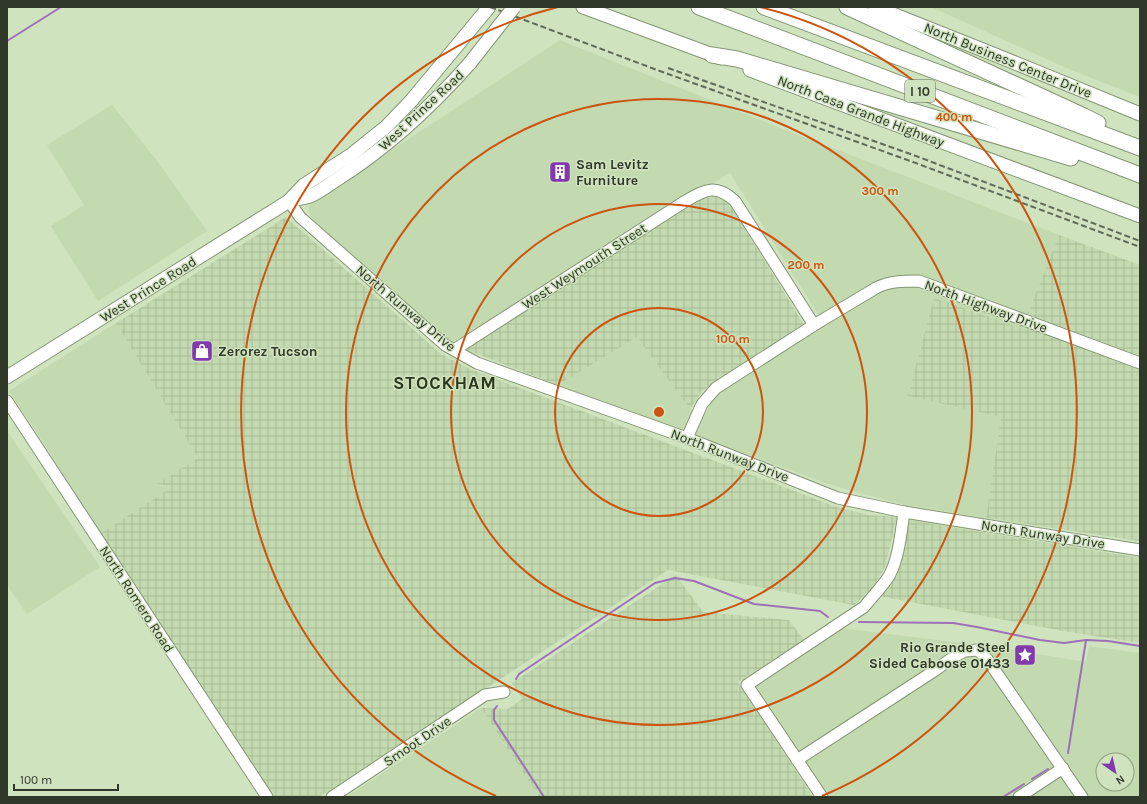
<svg xmlns="http://www.w3.org/2000/svg" width="1147" height="804" viewBox="0 0 1147 804" font-family="Karla,sans-serif">
  <defs>
    <pattern id="industrial-grid" width="8" height="8" patternUnits="userSpaceOnUse"><rect width="8" height="8" fill="#c3d9af"/><path d="M0 4h8M4 0v8" fill="none" stroke="#a8bb97"/></pattern>
  </defs>
  <rect width="100%" height="100%" fill="#d0e3bf"/>
  <!-- built -->
  <g fill="#c3d9af" fill-rule="evenodd">
    <path d="M931 7H1140V97L1071 70Z"/>
    <path d="M560 40 780 128 1059 235 1022 328 909 396 1002 417 986 518 900 504 828 484 558 385 637 336 690 409 704 416 710 405 723 390 824 324 730 173 451 343 312 219 309 212V206L312 202Z"/>
    <path d="M112 105 155 158 207 231 98 301 51 226 84 205 47 145Z"/>
    <path d="M116 323 198 458 158 485 172 487 98 535 49 451 9 391Z"/>
    <path d="M7 431 100 567 27 614 7 585Z"/>
    <path d="M840 628 995 647 1086 662 1089 646 1140 653V797H828L754 686ZM1103 760H1127V784H1103Z"/>
    <path d="M481 708 539 797H346Z"/>
  </g>
  <!-- industrial -->
  <g fill="url(#industrial-grid)">
    <path d="M716 196 727 200 804 325 702 391 690 409 637 337 558 385 465 349 694 200Z"/>
    <path d="M286 217 441 354 472 370 837 507 868 515 897 517 885 567 872 589 854 605 668 570 319 797H273L98 535 172 487 157 484 198 458 116 323Z"/>
    <path d="M1059 235 1140 265V541L986 518 1001 417 908 396 934 298 1022 328Z"/>
    <path d="M909 520 1140 558V643L1063 631 879 596 897 571Z"/>
    <path d="M676 575 703 612 789 620 804 640 738 682 813 797H539L481 708 508 709 522 699 512 683Z"/>
  </g>
  <g fill="none" stroke-linecap="round" stroke-linejoin="round">
    <!-- stream -->
    <g stroke="#9c71b8" stroke-width="2">
      <path d="M7 41 61 7"/>
      <path d="M859 622 953 623 977 627 1040 640 1064 643 1086 640 1108 641 1140 646"/>
      <path d="M516 679 519 674 655 583 675 578 694 581 754 604 820 611 828 617"/>
      <path d="M497 706 494 710V720L544 797"/>
      <path d="M1068 753 1086 640"/>
      <path d="M1032 779 1048 769"/>
      <path d="M1003 797 1024 784"/>
    </g>
    <!-- minor casing -->
    <g stroke="#849675" stroke-width="13">
      <g id="minor">
        <path d="M289 201 300 217 445 345 477 363 687 438 838 498 904 512 1140 550"/>
        <path d="M454 350 684 202C705 190 715 183 735 201L814 325"/>
        <path d="M7 401 267 797"/>
        <path d="M687 438 702 404 716 388 814 325 876 288C889 281 904 281 919 281L1140 363"/>
        <path d="M797 760 934 671 955 656 965 651 978 650 987 659 1082 797"/>
        <path d="M332 797 485 695 504 692"/>
        <path d="M822 797 747 685 864 607C872 597 882 587 889 576 899 558 901 532 904 512"/>
        <path d="M1019 797 1063 768"/>
      </g>
    </g>
    <!-- major casing -->
    <g stroke="#849675" stroke-width="15">
      <g id="major">
        <path d="M583 7 721 58"/>
        <path d="M875 7 998 56 1140 114"/>
        <path d="M750 70 1140 216"/>
        <path d="M289 201 304 185 351 155 387 126 411 101 489 7"/>
        <path d="M7 377 289 201C296 199 303 198 310 196 319 192 328 185 336 180 387 148 431 107 470 63"/>
      </g>
    </g>
    <!-- highway casing -->
    <g stroke="#849675" stroke-width="17">
      <g id="highway">
        <path d="M699 7 1140 175"/>
        <path d="M764 7 1140 148"/>
        <path d="M847 7 1084 116 1098 123"/>
        <path d="M712 55 737 59 1071 158"/>
      </g>
    </g>
    <!-- minor -->
    <use href="#minor" stroke="#fff" stroke-width="11"/>
    <!-- major -->
    <use href="#major" stroke="#fff" stroke-width="13"/>
    <!-- highway -->
    <use href="#highway" stroke="#fff" stroke-width="15"/>
    <!-- rail -->
    <g stroke="#606b57" stroke-width="2" stroke-dasharray="6 3" stroke-linecap="butt">
      <path d="M490 7 657 70 913 162 1140 247"/>
      <path d="M668 68 916 156 1140 241"/>
      <path d="M1020 655 1031 656"/>
    </g>
    <!-- major-bridge casing -->
    <g stroke="#849675" stroke-width="15" stroke-linecap="butt">
      <path id="major-bridge" d="M470 63 514 7"/>
    </g>
    <!-- major-bridge -->
    <use href="#major-bridge" stroke="#fff" stroke-width="13"/>
  </g>
  <!-- distance rings -->
  <g fill="none" stroke="#cc5410" stroke-width="2">
    <circle cx="659" cy="412" r="104"/>
    <circle cx="659" cy="412" r="208"/>
    <circle cx="659" cy="412" r="313"/>
    <path d="M496 796A417 417 0 0 1 558 7M760 7A417 417 0 0 1 822 796"/>
  </g>
  <!-- icons -->
  <defs>
    <g id="building-square" transform="scale(1.15)"><rect x="-9" y="-9" width="18" height="18" rx="4" fill="#8139ab" stroke="#d0e3bf"/><path d="M-4-6H4V6H1V3H-1V6H-4ZM-2.5-4.3h1.7v1.8h-1.7ZM.8-4.3h1.7v1.8H.8ZM-2.5-1h1.7V.8h-1.7ZM.8-1h1.7V.8H.8Z" fill="#fff"/></g>
    <g id="shop-square" transform="scale(1.15)"><rect x="-9" y="-9" width="18" height="18" rx="4" fill="#8139ab" stroke="#d0e3bf"/><path d="M-5-2.5h2.3a2.7 3.5 0 0 1 5.4 0H5L5.5 6h-11ZM-1.5-2.5h3a1.5 2.3 0 0 0-3 0Z" fill="#fff"/></g>
    <g id="sight-square" transform="scale(1.15)"><rect x="-9" y="-9" width="18" height="18" rx="4" fill="#8139ab" stroke="#d0e3bf"/><path d="M0-6L1.8-2.2L6-1.7L2.9 1.2L3.7 5.4L0 3.3L-3.7 5.4L-2.9 1.2L-6-1.7L-1.8-2.2Z" fill="#fff"/></g>
  </defs>
  <g fill-rule="evenodd">
    <use href="#building-square" x="560" y="172"/>
    <use href="#shop-square" x="202" y="351"/>
    <use href="#sight-square" x="1025" y="655"/>
  </g>
  <g text-anchor="middle" stroke-width="3" stroke-linejoin="round" paint-order="stroke">
    <!-- shield labels -->
    <rect fill="#d0e3bf" stroke="#606b57" stroke-width="1" x="905" y="80" width="30" height="22" rx="3"/>
    <g font-size="13" font-weight="bold" fill="#30382a">
      <text x="920" y="96">I 10</text>
    </g>
    <!-- street labels -->
    <g font-size="14" fill="#30382a" stroke="#d0e3bf">
      <text transform="translate(1008 60) rotate(22)" y="5">North Business Center Drive</text>
      <text transform="translate(421 110) rotate(-43)" y="5">West Prince Road</text>
      <text transform="translate(861 111) rotate(21)" y="5">North Casa Grande Highway</text>
      <text transform="translate(584 266) rotate(-33)" y="5">West Weymouth Street</text>
      <text transform="translate(148 289) rotate(-32)" y="5">West Prince Road</text>
      <text transform="translate(986 306) rotate(20)" y="5">North Highway Drive</text>
      <text transform="translate(406 308) rotate(40)" y="5">North Runway Drive</text>
      <text transform="translate(730 455) rotate(21)" y="5">North Runway Drive</text>
      <text transform="translate(1043 534) rotate(9)" y="5">North Runway Drive</text>
      <text transform="translate(137 599) rotate(57)" y="5">North Romero Road</text>
      <text transform="translate(417 741) rotate(-34)" y="5">Smoot Drive</text>
    </g>
    <!-- poi labels -->
    <g font-size="14" font-weight="bold" fill="#30382a" stroke="#d0e3bf" text-anchor="start">
      <text x="576" y="169">Sam Levitz<tspan x="576" dy="16">Furniture</tspan></text>
      <text x="218" y="356">Zerorez Tucson</text>
      <text x="1010" y="652" text-anchor="end">Rio Grande Steel<tspan x="1010" dy="16">Sided Caboose 01433</tspan></text>
    </g>
    <!-- district labels -->
    <g font-size="18" font-weight="bold" letter-spacing="1" fill="#2a381b" stroke="#d0e3bf">
      <text x="445" y="389">STOCKHAM</text>
    </g>
  </g>
  <circle cx="659" cy="412" r="6" fill="#cc5410" stroke="#d0e3bf" stroke-width="2"/>
  <g font-size="12" text-anchor="middle" font-weight="bold" fill="#cc5410" stroke="#d0e3bf" stroke-width="3" stroke-linejoin="round" paint-order="stroke">
    <text x="954" y="121">400 m</text>
    <text x="880" y="195">300 m</text>
    <text x="806" y="269">200 m</text>
    <text x="733" y="343">100 m</text>
  </g>
  <!-- border -->
  <rect width="1147" height="804" fill="none" stroke="#30382a" stroke-width="16"/>
  <!-- north arrow -->
  <g transform="translate(1115 772) rotate(146)"><circle r="19" fill="#d0e3bf" stroke="#909f83"/>
  <path d="M0-3L7 15L0 10L-7 15Z" fill="#8139ab"/>
  <text y="-6" font-size="11" font-weight="bold" text-anchor="middle" fill="#30382a">N</text>
  </g>
  <!-- scale -->
  <path d="M14 784v6h104v-6" fill="none" stroke="#30382a" stroke-width="2"/>
  <text x="20" y="784" font-size="12" fill="#30382a" stroke="#d0e3bf" stroke-width="3" paint-order="stroke">100 m</text>
</svg>
